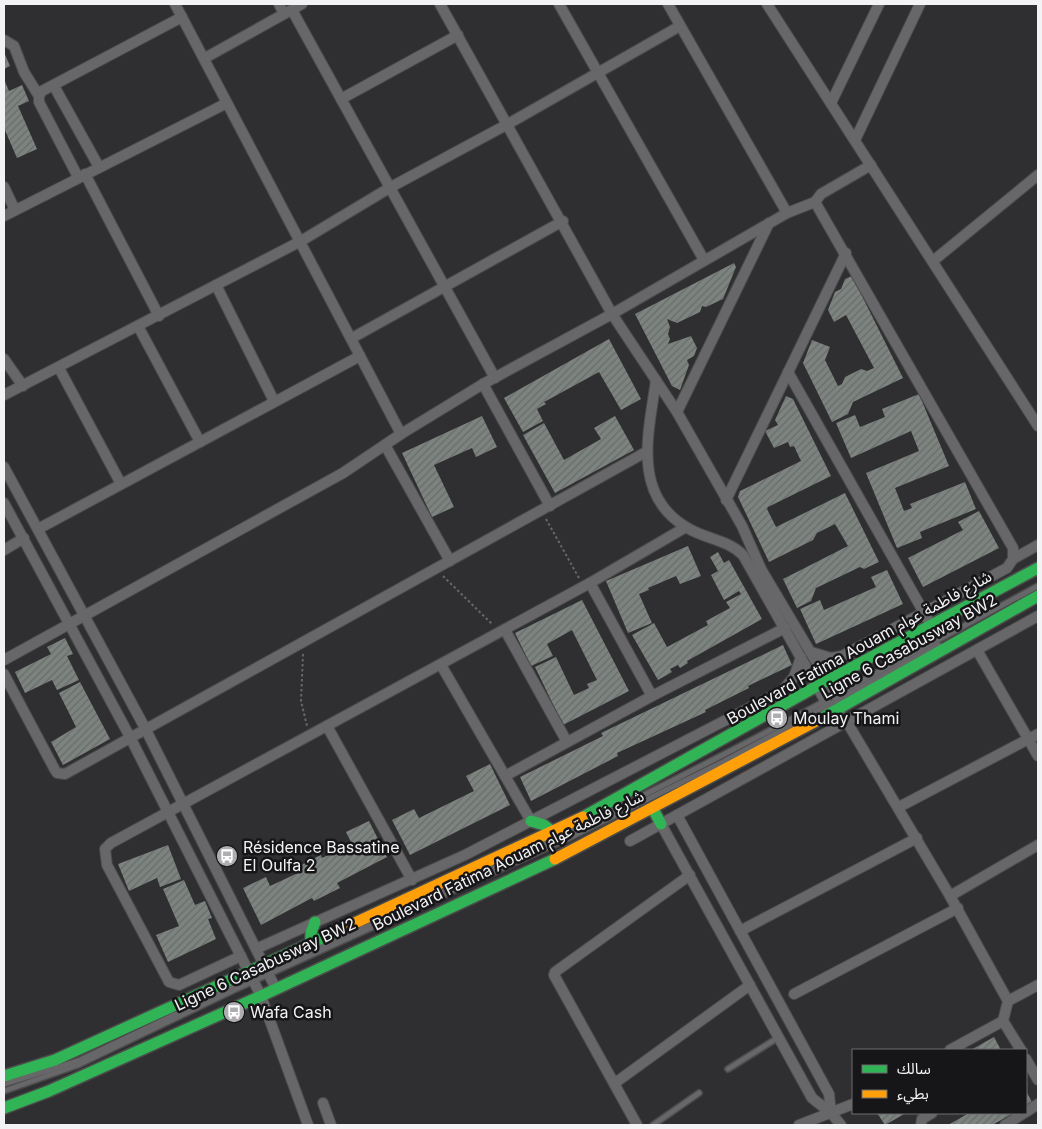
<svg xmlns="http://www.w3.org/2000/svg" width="1042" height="1129" viewBox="0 0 1042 1129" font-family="Inter,'Noto Sans Arabic',sans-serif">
  <defs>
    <pattern id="building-hatch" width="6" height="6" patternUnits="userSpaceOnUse" patternTransform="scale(1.25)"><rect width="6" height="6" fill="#7d8480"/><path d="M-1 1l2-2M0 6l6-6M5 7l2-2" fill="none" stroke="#686c6a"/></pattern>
  </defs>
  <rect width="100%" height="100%" fill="#2f2e30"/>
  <!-- building -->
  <g fill="url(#building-hatch)">
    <path d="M4 52 10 66 4 69Z"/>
    <path d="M4 79 9 91 22 85 29 101 18 106 37 149 17 158 4 128Z"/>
    <path d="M734 263 736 267 723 299 706 307 702 306 700 312 677 323 667 319 670 327 668 334 670 339 668 344 691 336 697 348 694 356 687 360 689 365 680 390 672 386 635 314Z"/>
    <path d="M852 276 903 378 853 402 848 414 832 422 803 363 812 340 830 347 825 360 838 386 842 384 845 377 861 369 867 371 874 368 846 315 834 322 828 310 835 292 841 289 845 279Z"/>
    <path d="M609 339 641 399 621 410 599 372 544 402 546 404 537 409 543 421 523 432 504 398Z"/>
    <path d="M919 394 949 466 895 488 904 511 912 508 910 504 965 482 976 509 920 532 922 538 897 548 866 473 919 451 911 431 851 458 836 423 855 415 860 427 885 417 882 409Z"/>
    <path d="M786 396 793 399 831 476 768 507 767 509 776 527 845 493 879 562 864 569 860 567 816 588 811 601 797 608 783 579 848 546 835 524 817 533 813 540 769 562 738 497 740 491 801 461 794 446 790 447 788 442 774 448 765 431 778 425 775 420Z"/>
    <path d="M482 416 497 447 476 457 472 448 434 465 454 507 432 517 402 453Z"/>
    <path d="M615 416 634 450 555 493 523 435 544 423 564 460 601 439 594 428Z"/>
    <path d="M979 511 999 548 923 587 908 558 963 530 958 522Z"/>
    <path d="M688 546 701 576 680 584 676 576 648 588 649 590 639 594 652 623 628 633 606 581Z"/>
    <path d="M718 552 724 563 729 560 762 619 687 661 688 663 680 668 678 665 670 669 672 672 658 680 632 635 654 623 667 647 708 625 706 621 730 608 726 602 741 594 739 591 724 600 711 575 718 571 710 557Z"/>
    <path d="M887 570 903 604 816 644 800 609 820 600 824 610 876 587 871 577Z"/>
    <path d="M582 600 629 691 563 725 535 667 556 657 574 695 589 688 587 684 597 680 572 630 547 644 553 656 531 666 515 633Z"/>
    <path d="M65 638 73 654 67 656 79 680 57 690 52 680 25 693 15 672 51 654 47 647Z"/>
    <path d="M783 645 792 665 748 686 749 688 705 710 706 712 617 753 618 756 531 801 520 777 603 736 601 733Z"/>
    <path d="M80 682 110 739 63 765 51 742 76 727 59 693Z"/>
    <path d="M490 764 510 805 410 855 392 820 414 809 419 818 474 791 466 776Z"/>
    <path d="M369 821 387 857 337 883 340 888 314 901 312 898 261 925 243 888 266 877 270 886 300 872 297 867 321 855 322 858 352 844 346 832Z"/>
    <path d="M168 845 181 879 160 887 157 878 129 891 118 864Z"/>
    <path d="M184 880 195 905 205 901 212 918 208 919 216 939 168 962 156 935 179 926 163 889Z"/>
    <path d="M994 1037 1001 1050H971Z"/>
    <path d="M1026 1091 1032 1102 1026 1106Z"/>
    <path d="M877 1113H906L885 1125Z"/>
    <path d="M969 1113H1014L992 1125H948Z"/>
  </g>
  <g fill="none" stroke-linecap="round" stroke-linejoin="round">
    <!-- lane casing -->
    <g stroke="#4b4b4c" stroke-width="8">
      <g id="lane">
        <path d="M834 696 1038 586"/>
        <path d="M288 962C471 881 651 795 827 700"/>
        <path d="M728 1069 779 1037"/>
        <path d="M4 1084 78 1061 235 986"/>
        <path d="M4 1091 78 1065 236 989 569 838 723 762 939 645"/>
        <path d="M653 1125 699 1093"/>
      </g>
    </g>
    <!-- street casing -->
    <g stroke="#4b4b4c" stroke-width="12">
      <g id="street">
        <path d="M175 4 401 434"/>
        <path d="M279 4 284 14"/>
        <path d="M440 4 612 314 677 412 742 526 761 569 843 707"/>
        <path d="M559 4 704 260"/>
        <path d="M668 4 787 213"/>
        <path d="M767 4 1038 426"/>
        <path d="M292 10 495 378"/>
        <path d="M4 40 14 46 24 72 39 96V102L78 177"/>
        <path d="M205 58 302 4"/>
        <path d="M54 86 99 167"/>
        <path d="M39 96 42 91 182 17"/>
        <path d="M341 99 458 35"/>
        <path d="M831 103 879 4"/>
        <path d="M855 140 920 4"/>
        <path d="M85 174 159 316"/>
        <path d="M4 187 15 210"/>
        <path d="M4 216 227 103"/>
        <path d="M933 261 1038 175"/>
        <path d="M216 285 274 401"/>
        <path d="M138 326 200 442"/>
        <path d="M352 338 563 221"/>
        <path d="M4 359 23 386"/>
        <path d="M59 368 121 484"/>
        <path d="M788 372 931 625"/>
        <path d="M656 380C649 431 631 494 686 527 704 539 727 539 743 555L832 713"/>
        <path d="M483 384 550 506"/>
        <path d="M4 395 301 241 391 187 508 124 680 26"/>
        <path d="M677 412 769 223"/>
        <path d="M385 445 450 561"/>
        <path d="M4 467 145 728 276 989"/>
        <path d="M726 500 846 253"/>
        <path d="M4 503 130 737 261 996 308 1125"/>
        <path d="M38 529 360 356"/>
        <path d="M4 550 24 538"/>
        <path d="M1013 559 1038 545"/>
        <path d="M590 583 652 696"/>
        <path d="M505 630 567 742"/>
        <path d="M977 650 1038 756"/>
        <path d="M811 652 831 658 842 656 1007 568 1013 559V548L815 202"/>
        <path d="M4 660 343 473 401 434 483 384 612 314 787 213 815 202 821 194 871 165"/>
        <path d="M441 665 531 821"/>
        <path d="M4 674 55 770 57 773 65 774 646 452"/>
        <path d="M844 717 950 896 1038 845"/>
        <path d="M327 726 412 880"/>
        <path d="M505 776 652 696 785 628"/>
        <path d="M899 807 1038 734"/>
        <path d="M677 815 829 1094 831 1113"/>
        <path d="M661 824 812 1098 831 1113 841 1125"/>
        <path d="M630 841 1038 616"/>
        <path d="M950 896 1008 1001 1003 1021 1021 1050"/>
        <path d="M740 931 917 838"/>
        <path d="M258 948 465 855 782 691 794 677 801 657"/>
        <path d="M241 956 179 985 169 982 107 865 105 849 111 843 590 583 686 527"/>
        <path d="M794 994 958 908"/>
        <path d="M1008 1001 1038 985"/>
        <path d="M950 1050 1003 1021"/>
        <path d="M1026 1059 1038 1080"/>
        <path d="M615 1083 750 985"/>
        <path d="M323 1103 331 1125"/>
        <path d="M1026 1112 1038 1104"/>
        <path d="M637 1125 554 975 555 972 690 875"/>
        <path d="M799 1125 853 1104"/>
        <path d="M921 1125 922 1119 932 1113"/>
        <path d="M1005 1125 1024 1113"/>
      </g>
    </g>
    <!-- fast casing -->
    <g stroke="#4b4b4c" stroke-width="14">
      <g id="fast">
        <path d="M820 719 1038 596"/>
        <path d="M653 809 661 824"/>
        <path d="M583 817 817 686 1038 568"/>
        <path d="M531 821 544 825 553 832"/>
        <path d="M311 942V933L315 922"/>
        <path d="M4 1076 55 1060 344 928"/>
        <path d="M4 1108 49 1091 261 996 555 859"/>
      </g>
    </g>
    <!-- slow casing -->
    <g stroke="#4b4b4c" stroke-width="14">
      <g id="slow">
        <path d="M555 859 820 719"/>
        <path d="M344 928 583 817"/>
      </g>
    </g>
    <!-- path -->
    <g stroke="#686769" stroke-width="2" stroke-dasharray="2.5 2.5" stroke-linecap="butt">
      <path d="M546 519 579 578"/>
      <path d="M443 576 492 624"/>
      <path d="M303 654 301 701 307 726"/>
    </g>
    <!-- lane -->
    <use href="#lane" stroke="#676668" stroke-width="5"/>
    <!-- street -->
    <use href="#street" stroke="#676668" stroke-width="10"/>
    <!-- fast -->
    <use href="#fast" stroke="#30b455" stroke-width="11"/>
    <!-- slow -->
    <use href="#slow" stroke="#ff9f0a" stroke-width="11"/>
  </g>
  <!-- icons -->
  <defs>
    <g id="bus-disc" transform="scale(1.125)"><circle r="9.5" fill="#aeadb0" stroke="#161517"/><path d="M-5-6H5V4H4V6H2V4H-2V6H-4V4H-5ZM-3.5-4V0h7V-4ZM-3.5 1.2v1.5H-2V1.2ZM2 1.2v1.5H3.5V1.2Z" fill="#fff"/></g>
  </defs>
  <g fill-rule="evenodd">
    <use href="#bus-disc" x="777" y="718"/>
    <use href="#bus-disc" x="227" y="856"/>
    <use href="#bus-disc" x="234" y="1012"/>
  </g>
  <g text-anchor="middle" stroke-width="5" stroke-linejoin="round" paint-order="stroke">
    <!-- street labels -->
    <g font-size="16" fill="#f3f2f5" stroke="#161517">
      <text transform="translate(909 646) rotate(-29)" y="6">Ligne 6 Casabusway BW2</text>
      <text transform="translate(859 647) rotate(-29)" y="6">Boulevard Fatima Aouam شارع فاطمة عوام</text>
      <text transform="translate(508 860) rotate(-26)" y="6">Boulevard Fatima Aouam شارع فاطمة عوام</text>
      <text transform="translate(265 964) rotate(-25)" y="6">Ligne 6 Casabusway BW2</text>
    </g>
    <!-- poi labels -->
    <g font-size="16" fill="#f3f2f5" stroke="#161517" text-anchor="start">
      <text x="793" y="724">Moulay Thami</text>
      <text x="243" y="853">Résidence Bassatine<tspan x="243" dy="18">El Oulfa 2</tspan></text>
      <text x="250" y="1018">Wafa Cash</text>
    </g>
  </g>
  <!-- border -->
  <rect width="1042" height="1129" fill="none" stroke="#f3f2f5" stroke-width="10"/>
  <!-- legend -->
  <rect x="852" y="1049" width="175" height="65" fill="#161517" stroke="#6e6d70"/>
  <rect x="862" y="1065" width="25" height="8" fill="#30b455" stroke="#6e6d70"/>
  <text x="897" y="1074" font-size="15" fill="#f3f2f5">سالك</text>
  <rect x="862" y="1090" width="25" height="8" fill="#ff9f0a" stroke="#6e6d70"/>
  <text x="897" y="1099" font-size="15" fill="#f3f2f5">بطيء</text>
</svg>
